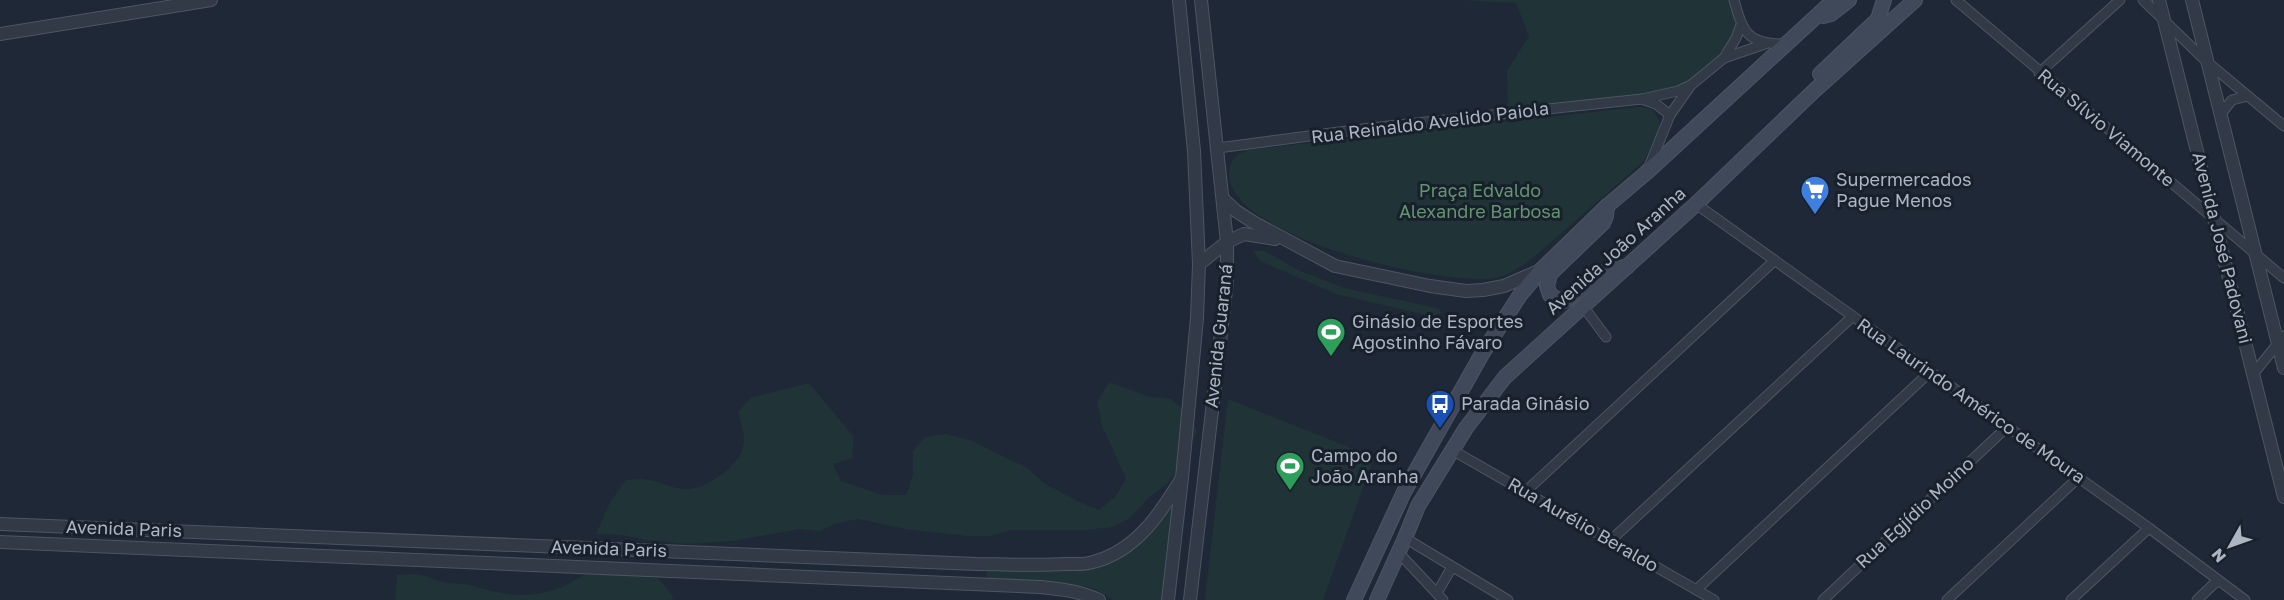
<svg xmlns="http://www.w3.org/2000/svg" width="2284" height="600" viewBox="0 0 2284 600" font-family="'Golos Text',sans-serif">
  <rect width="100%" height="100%" fill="#1f2836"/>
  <!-- green -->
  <g fill="#203437">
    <path d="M1462 0H1734L1741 25 1724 58 1691 85 1656 96 1508 113 1507 71 1529 36 1516 3Z"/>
    <path d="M1639 107 1651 109 1655 113 1659 121V130L1644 161 1534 257C1522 266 1509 276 1493 278 1441 286 1230 238 1229 174 1229 161 1236 155 1247 150Z"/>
    <path d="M1253 251H1265L1298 270 1344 288 1437 308 1443 313 1431 316 1336 294 1260 261Z"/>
    <path d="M1109 382 1150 397 1171 399 1188 414 1197 430 1189 451 1180 468 1168 483 1147 499 1130 518 1113 527 1086 530H1010L991 536H967L905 529 858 519 837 523 820 531 799 529 733 541 687 544 646 540 623 535 596 534 610 502 626 480C633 480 641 478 649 480 663 482 674 490 689 489 707 488 733 469 741 453 747 440 742 425 738 412L750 398 809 383 854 437 852 458 833 464 841 481 882 495H906L913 475V451L925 437 946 434 972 441 1027 468 1044 483 1079 502 1099 510 1116 496 1126 478 1102 426 1097 402Z"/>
    <path d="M1228 399 1374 457 1323 600H1205Z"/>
    <path d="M1173 504 1163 600H1114L1093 588 1063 583 989 580 987 578V571L990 568 1073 569 1155 528Z"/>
    <path d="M590 571H614L658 578 672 595 673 600H395L397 575C405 575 413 574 420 575 428 576 435 581 442 582 451 584 461 583 470 585 518 600 548 600 590 571Z"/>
  </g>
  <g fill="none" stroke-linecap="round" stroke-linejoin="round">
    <!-- minor casing -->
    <g stroke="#4d5562" stroke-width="11">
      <g id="minor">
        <path d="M1734 0C1743 33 1748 44 1784 44"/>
        <path d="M1956 0 2284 278"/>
        <path d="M2143 0 2206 61 2284 126"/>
        <path d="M1724 58 1736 38 1741 25"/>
        <path d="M2039 73 2120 0"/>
        <path d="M1642 99 1656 104 1670 115"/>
        <path d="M2220 115 2232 100 2248 96"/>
        <path d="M1218 148 1370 128 1642 99 1678 91 1691 85"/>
        <path d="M1648 169 1670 115 1691 85 1724 58 1765 44"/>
        <path d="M1696 204 2149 528 2245 600"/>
        <path d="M1583 306 1606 337"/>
        <path d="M2254 373 2284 336"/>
        <path d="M1452 450 1714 600"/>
        <path d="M1525 492 1774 261"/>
        <path d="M1405 538 1508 600"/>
        <path d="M1610 541 1852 317"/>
        <path d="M1399 553 1443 600"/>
        <path d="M1696 590 1930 372"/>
        <path d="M1437 593 1452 567"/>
        <path d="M1823 600 2007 427"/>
        <path d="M1947 600 2078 478"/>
        <path d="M2071 600 2149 528"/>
        <path d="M2197 600 2218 580"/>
      </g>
    </g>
    <!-- tertiary casing -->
    <g stroke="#4d5562" stroke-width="14">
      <g id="tertiary">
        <path d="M2159 0 2284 497"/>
        <path d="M2192 0 2284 368"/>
        <path d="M0 34 211 0"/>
        <path d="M1223 199 1236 211 1253 222 1335 266 1430 286 1466 291 1483 290 1504 286 1541 270"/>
        <path d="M1199 264 1227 242 1244 234 1275 239"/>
        <path d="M0 524 977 564C1006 564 1036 566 1065 564 1074 564 1085 565 1093 562 1136 551 1160 514 1182 478"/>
        <path d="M0 542 1040 587C1060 589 1080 591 1099 600"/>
        <path d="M1168 600 1182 478 1197 318 1199 264 1194 151 1179 0"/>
        <path d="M1190 600 1227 282V242L1201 0"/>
      </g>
    </g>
    <!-- secondary casing -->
    <g stroke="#4d5562" stroke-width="16">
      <g id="secondary">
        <path d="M1823 16 1831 14 1849 0"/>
        <path d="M1820 74 1878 19 1884 0"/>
        <path d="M1607 206 1606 216 1603 223 1550 274 1547 286 1550 295 1562 302C1589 288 1594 268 1627 267"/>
        <path d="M1354 600 1404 492 1482 354 1520 295 1541 270 1607 206 1646 173 1834 0"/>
        <path d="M1377 600 1405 538 1418 506 1466 428 1505 377 1696 204 1815 90 1915 0"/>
      </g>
    </g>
    <!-- minor -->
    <use href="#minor" stroke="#323a47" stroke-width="9"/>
    <!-- tertiary -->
    <use href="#tertiary" stroke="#323a47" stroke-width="12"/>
    <!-- secondary -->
    <use href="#secondary" stroke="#40495a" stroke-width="14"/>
  </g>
  <!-- icons -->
  <defs>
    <g id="supermarket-pin" transform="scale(1.5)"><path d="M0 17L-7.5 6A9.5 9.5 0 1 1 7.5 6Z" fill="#3f7fe0" stroke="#18202b"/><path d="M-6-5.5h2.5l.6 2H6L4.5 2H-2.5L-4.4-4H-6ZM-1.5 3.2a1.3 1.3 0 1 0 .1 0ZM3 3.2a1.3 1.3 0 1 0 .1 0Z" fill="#fff"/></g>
    <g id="stadium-pin" transform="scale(1.5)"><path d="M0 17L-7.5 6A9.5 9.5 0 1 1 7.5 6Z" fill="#2e9e5b" stroke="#18202b"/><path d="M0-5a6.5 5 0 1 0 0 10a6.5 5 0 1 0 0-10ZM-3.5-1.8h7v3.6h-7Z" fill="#fff"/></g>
    <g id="bus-pin" transform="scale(1.5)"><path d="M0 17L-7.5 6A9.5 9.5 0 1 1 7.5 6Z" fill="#1a4fb4" stroke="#18202b"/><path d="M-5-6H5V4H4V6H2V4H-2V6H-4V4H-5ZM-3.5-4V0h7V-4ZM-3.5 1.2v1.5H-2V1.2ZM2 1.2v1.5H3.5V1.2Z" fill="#fff"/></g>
  </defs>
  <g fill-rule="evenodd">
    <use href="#supermarket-pin" x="1815" y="190"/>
    <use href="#stadium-pin" x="1331" y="332"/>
    <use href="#bus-pin" x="1440" y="404"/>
    <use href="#stadium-pin" x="1290" y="466"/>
  </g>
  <g text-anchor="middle" stroke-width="6" stroke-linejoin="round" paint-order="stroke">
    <!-- street labels -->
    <g font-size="18" fill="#acb5c4" stroke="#18202b">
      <text transform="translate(1430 123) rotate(-7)" y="6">Rua Reinaldo Avelido Paiola</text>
      <text transform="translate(2106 128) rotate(40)" y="6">Rua Sílvio Viamonte</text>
      <text transform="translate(2222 248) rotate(76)" y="6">Avenida José Padovani</text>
      <text transform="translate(1616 251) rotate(-42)" y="6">Avenida João Aranha</text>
      <text transform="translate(1219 336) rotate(-84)" y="6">Avenida Guaraná</text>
      <text transform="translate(1971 401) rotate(35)" y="6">Rua Laurindo Américo de Moura</text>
      <text transform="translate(1915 513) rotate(-43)" y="6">Rua Egjídio Moino</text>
      <text transform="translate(1583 525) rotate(30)" y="6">Rua Aurélio Beraldo</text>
      <text transform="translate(124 529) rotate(2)" y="6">Avenida Paris</text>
      <text transform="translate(609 549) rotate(2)" y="6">Avenida Paris</text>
    </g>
    <!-- poi labels -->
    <g font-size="18" fill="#acb5c4" stroke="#18202b" text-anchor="start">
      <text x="1836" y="186">Supermercados<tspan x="1836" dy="21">Pague Menos</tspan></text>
      <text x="1352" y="328">Ginásio de Esportes<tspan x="1352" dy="21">Agostinho Fávaro</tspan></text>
      <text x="1461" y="410">Parada Ginásio</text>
      <text x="1311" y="462">Campo do<tspan x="1311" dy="21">João Aranha</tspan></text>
    </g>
    <!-- park labels -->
    <g font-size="18" fill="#63946f" stroke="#18202b">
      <text x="1480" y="197">Praça Edvaldo<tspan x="1480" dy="21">Alexandre Barbosa</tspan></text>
    </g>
  </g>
  <!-- north arrow -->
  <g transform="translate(2230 546) rotate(230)" stroke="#18202b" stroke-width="4.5" paint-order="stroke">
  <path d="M0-4.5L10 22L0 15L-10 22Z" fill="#acb5c4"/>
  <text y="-9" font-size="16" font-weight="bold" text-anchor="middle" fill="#acb5c4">N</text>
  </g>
</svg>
